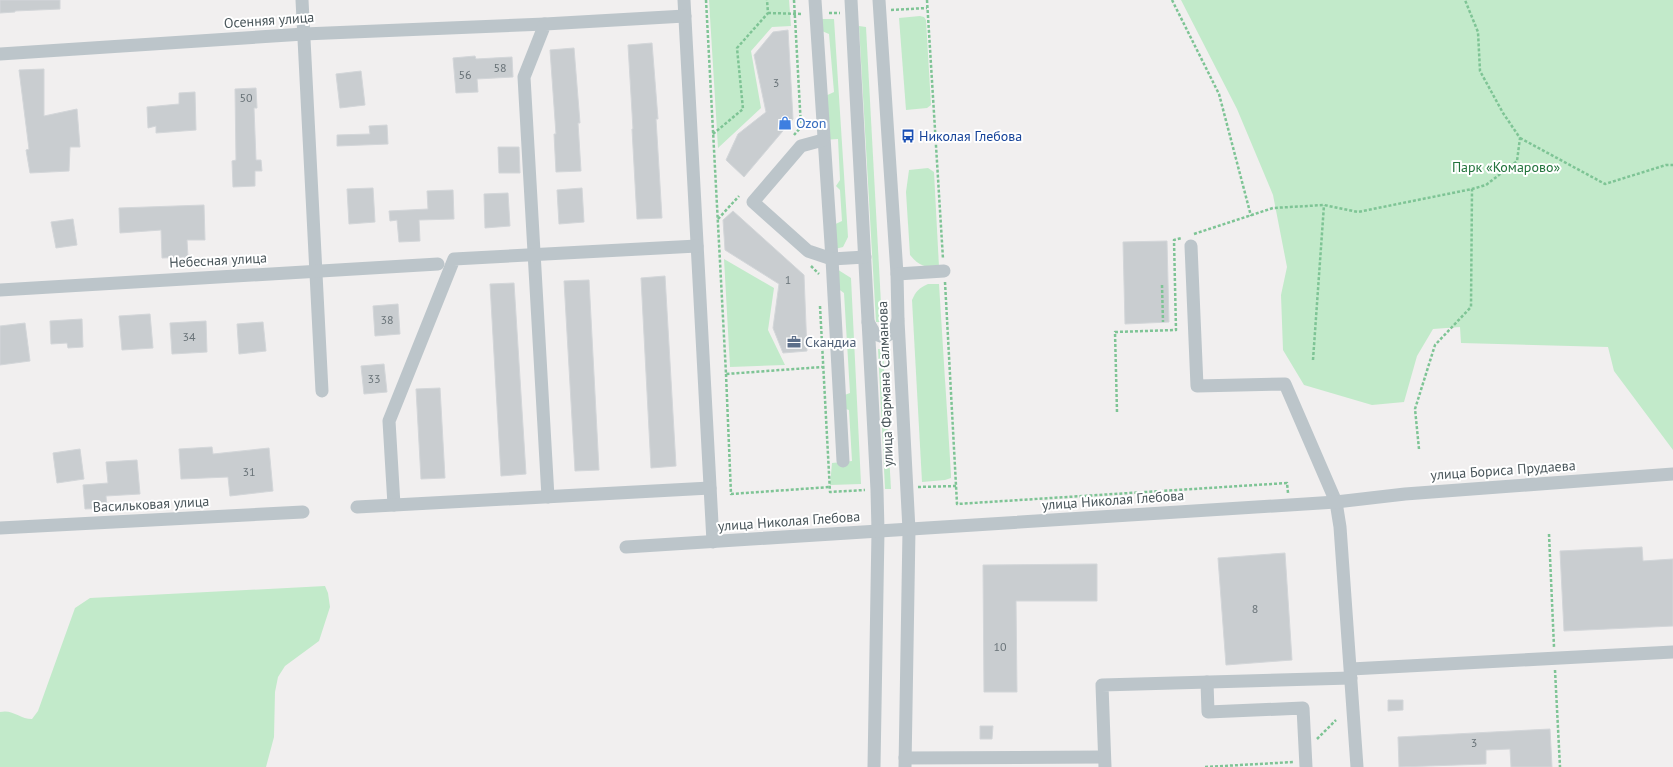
<svg xmlns="http://www.w3.org/2000/svg" width="1673" height="767" viewBox="0 0 1673 767" font-family="'PT Sans',sans-serif">
  <rect width="100%" height="100%" fill="#f1efef"/>
  <!-- green -->
  <g fill="#c2eaca">
    <path d="M709 0H789L791 26 772 27 751 51 761 108 718 148Z"/>
    <path d="M1181 0H1673V450L1614 371 1608 347 1461 343 1460 327 1433 329 1417 356 1404 402 1372 405 1304 385 1283 350 1281 295 1287 267 1273 195 1237 109Z"/>
    <path d="M920 16 924 17 926 20 931 105 927 108 906 110 899 18Z"/>
    <path d="M816 19H834L848 237 843 247 831 250 829 227 842 221 840 190 836 186 840 180 838 139 823 140 821 98 834 92 829 34 817 29Z"/>
    <path d="M859 26 866 27 882 322H876Z"/>
    <path d="M928 168 934 172 939 267C925 267 920 267 910 255L906 192 909 170Z"/>
    <path d="M724 259 774 288 768 330 785 365 730 367Z"/>
    <path d="M832 266 851 278 861 484 830 485 832 463 852 461 849 410 839 407V397L850 393 844 293 833 285Z"/>
    <path d="M928 284H939L951 475V478L945 480 922 482 912 300C916 291 919 288 928 284Z"/>
    <path d="M878 349H883L891 489H885Z"/>
    <path d="M325 586 328 593 330 607 319 641 285 666 278 677 275 692 274 737 266 767H0V712C13 709 20 719 32 719L38 711 75 608 90 598Z"/>
  </g>
  <!-- building -->
  <g fill="#c9cdd0" stroke="#d3d6d9">
    <path d="M0 0H60V9L15 11V12L0 13Z"/>
    <path d="M788 30 793 119 744 177 726 160 738 134 766 112 754 55 773 32Z"/>
    <path d="M652 43 658 119H656L662 218 637 219 632 129H633L628 45Z"/>
    <path d="M574 48 580 123H578L581 171 556 172 554 134H556L550 50Z"/>
    <path d="M475 56 476 59 512 57 513 77 477 79 478 92 456 93 453 58Z"/>
    <path d="M44 69V116L77 109 80 147H70L69 171 30 173 26 150 29 149 19 70Z"/>
    <path d="M361 71 365 105 340 108 336 74Z"/>
    <path d="M256 88 257 108H254L256 160H261L262 171H255V186L233 187 232 161 236 160 235 89Z"/>
    <path d="M195 92 196 130 156 133V126L148 128 147 107 179 104V93Z"/>
    <path d="M387 125 388 144 337 146V135L370 134 369 126Z"/>
    <path d="M498 147H519L520 173H499Z"/>
    <path d="M373 188 375 222 349 224 347 189Z"/>
    <path d="M582 188 584 222 559 224 557 190Z"/>
    <path d="M453 190 454 219 419 220 420 241 399 242 397 220 390 221 389 211 428 209 427 191Z"/>
    <path d="M508 193 510 226 485 228 484 194Z"/>
    <path d="M204 205 205 240H187L188 257 162 258 161 230 120 233 119 208Z"/>
    <path d="M733 211 804 275 807 351 783 353 773 328 779 284 725 250 723 220Z"/>
    <path d="M73 219 77 245 56 248 51 222Z"/>
    <path d="M1167 241 1169 322 1125 324 1123 242Z"/>
    <path d="M665 276 676 466 651 468 641 278Z"/>
    <path d="M589 280 599 470 575 471 564 281Z"/>
    <path d="M514 283 526 474 501 476 490 284Z"/>
    <path d="M398 304 400 334 375 336 373 306Z"/>
    <path d="M150 314 153 348 122 350 119 316Z"/>
    <path d="M82 319 83 347 68 348 67 343 51 344 50 321Z"/>
    <path d="M206 321 207 352 172 354 170 323Z"/>
    <path d="M263 322 266 351 239 354 237 324Z"/>
    <path d="M25 323 30 361 0 365V326Z"/>
    <path d="M384 364 387 392 364 394 361 366Z"/>
    <path d="M440 388 445 478 421 479 416 389Z"/>
    <path d="M212 447 213 454 269 448 273 491 230 496 228 477 181 479 179 449Z"/>
    <path d="M80 449 84 479 57 483 53 453Z"/>
    <path d="M137 460 140 494 106 496 107 508 85 509 83 485 108 483 106 462Z"/>
    <path d="M1642 547 1643 561 1673 559V626L1564 631 1560 551Z"/>
    <path d="M1285 553 1292 660 1226 665 1218 558Z"/>
    <path d="M1097 564V601H1016L1017 692H984L983 565Z"/>
    <path d="M1388 700H1403V710L1388 711Z"/>
    <path d="M980 726H993L992 739H980Z"/>
    <path d="M1550 729 1552 767H1511L1510 749 1486 750V764L1399 767 1398 737Z"/>
  </g>
  <g fill="none" stroke-linecap="round" stroke-linejoin="round">
    <!-- path -->
    <g stroke="#7ec495" stroke-width="2.5" stroke-dasharray="3 2" stroke-linecap="butt">
      <path d="M706 0 726 374 822 367"/>
      <path d="M794 0 801 127 794 135"/>
      <path d="M927 0 943 259"/>
      <path d="M1172 0 1219 94 1251 216"/>
      <path d="M891 10 927 8"/>
      <path d="M768 13 803 14"/>
      <path d="M829 13H840"/>
      <path d="M713 134 743 109 737 48 768 13 767 0"/>
      <path d="M1520 138 1605 184 1666 165H1673"/>
      <path d="M718 219 739 196"/>
      <path d="M1194 234 1273 208 1324 205 1358 212 1472 189 1486 185 1517 161 1520 138 1503 113 1480 71 1478 32 1465 0"/>
      <path d="M811 266 819 274"/>
      <path d="M945 282 957 504 1287 483 1288 493H1290"/>
      <path d="M1162 285 1163 322"/>
      <path d="M820 306 830 492 865 490"/>
      <path d="M1313 360 1324 205"/>
      <path d="M726 374 731 494 830 487"/>
      <path d="M1117 412 1115 332 1176 330 1174 240 1182 238"/>
      <path d="M1419 449 1415 409 1435 345 1471 307 1472 189"/>
      <path d="M918 487 956 486"/>
      <path d="M1549 534 1554 647"/>
      <path d="M1555 670 1560 767"/>
      <path d="M1317 739 1336 720"/>
      <path d="M1205 767 1294 762"/>
    </g>
    <!-- minor -->
    <g stroke="#bcc5ca" stroke-width="13">
      <path d="M302 0 322 391"/>
      <path d="M684 0 713 542"/>
      <path d="M815 0 832 259 843 461"/>
      <path d="M851 0 877 490 878 531 874 767"/>
      <path d="M879 0 897 274 898 320 909 530 905 767"/>
      <path d="M0 54 304 34 545 24"/>
      <path d="M823 140 801 146 753 202 808 251 832 259 865 257"/>
      <path d="M1191 246 1197 386 1285 384 1336 502 1340 527 1357 767"/>
      <path d="M897 274 944 271"/>
      <path d="M0 290 438 264"/>
      <path d="M868 322 875 334 884 337 894 332 898 320"/>
      <path d="M548 497 524 77 545 24 685 16"/>
      <path d="M394 505 389 421 454 259 697 246"/>
      <path d="M357 507 710 488"/>
      <path d="M0 528 303 512"/>
      <path d="M626 547 1336 502 1405 494 1673 474"/>
      <path d="M1351 669 1673 652"/>
      <path d="M1207 682 1208 712 1303 708 1306 767"/>
      <path d="M905 758 1104 757"/>
      <path d="M1105 767 1102 685 1351 678"/>
    </g>
  </g>
  <!-- icons -->
  <defs>
    <g id="shop-bare" transform="scale(1.08)"><path d="M-5-2.5h2.3a2.7 3.5 0 0 1 5.4 0H5L5.5 6h-11ZM-1.5-2.5h3a1.5 2.3 0 0 0-3 0Z" fill="#3f7fe0" stroke="#fff" stroke-width="2.5" paint-order="stroke"/></g>
    <g id="bus-bare" transform="scale(1.08)"><path d="M-5-6H5V4H4V6H2V4H-2V6H-4V4H-5ZM-3.5-4V0h7V-4ZM-3.5 1.2v1.5H-2V1.2ZM2 1.2v1.5H3.5V1.2Z" fill="#1a4fb4" stroke="#fff" stroke-width="2.5" paint-order="stroke"/></g>
    <g id="office-bare" transform="scale(1.08)"><path d="M-6-3h4V-5.5h4V-3h4V5H-6ZM-1-4.5V-3h2v-1.5ZM-6 0V1H6V0Z" fill="#5c6f8a" stroke="#fff" stroke-width="2.5" paint-order="stroke"/></g>
  </defs>
  <g fill-rule="evenodd">
    <use href="#shop-bare" x="785" y="123"/>
    <use href="#bus-bare" x="908" y="136"/>
    <use href="#office-bare" x="794" y="342"/>
  </g>
  <g text-anchor="middle" stroke-width="4" stroke-linejoin="round" paint-order="stroke">
    <!-- number labels -->
    <g font-size="12" fill="#697378">
      <text x="500" y="72">58</text>
      <text x="465" y="79">56</text>
      <text x="776" y="87">3</text>
      <text x="246" y="102">50</text>
      <text x="788" y="284">1</text>
      <text x="387" y="324">38</text>
      <text x="189" y="341">34</text>
      <text x="374" y="383">33</text>
      <text x="249" y="476">31</text>
      <text x="1255" y="613">8</text>
      <text x="1000" y="651">10</text>
      <text x="1474" y="747">3</text>
    </g>
    <!-- street labels -->
    <g font-size="14" fill="#49555a" stroke="#fff">
      <text transform="translate(269 20) rotate(-4)" y="5">Осенняя улица</text>
      <text transform="translate(218 260) rotate(-3)" y="5">Небесная улица</text>
      <text transform="translate(885 384) rotate(-92)" y="5">улица Фармана Салманова</text>
      <text transform="translate(1503 470) rotate(-4)" y="5">улица Бориса Прудаева</text>
      <text transform="translate(1113 500) rotate(-4)" y="5">улица Николая Глебова</text>
      <text transform="translate(151 504) rotate(-3)" y="5">Васильковая улица</text>
      <text transform="translate(789 521) rotate(-4)" y="5">улица Николая Глебова</text>
    </g>
    <!-- shop labels -->
    <g font-size="14" fill="#366cbe" stroke="#fff" text-anchor="start">
      <text x="796" y="128">Ozon</text>
    </g>
    <!-- transit labels -->
    <g font-size="14" fill="#164399" stroke="#fff" text-anchor="start">
      <text x="919" y="141">Николая Глебова</text>
    </g>
    <!-- park labels -->
    <g font-size="14" fill="#22733c" stroke="#fff">
      <text x="1506" y="172">Парк «Комарово»</text>
    </g>
    <!-- service labels -->
    <g font-size="14" fill="#4e5e75" stroke="#fff" text-anchor="start">
      <text x="805" y="347">Скандиа</text>
    </g>
  </g>
</svg>
